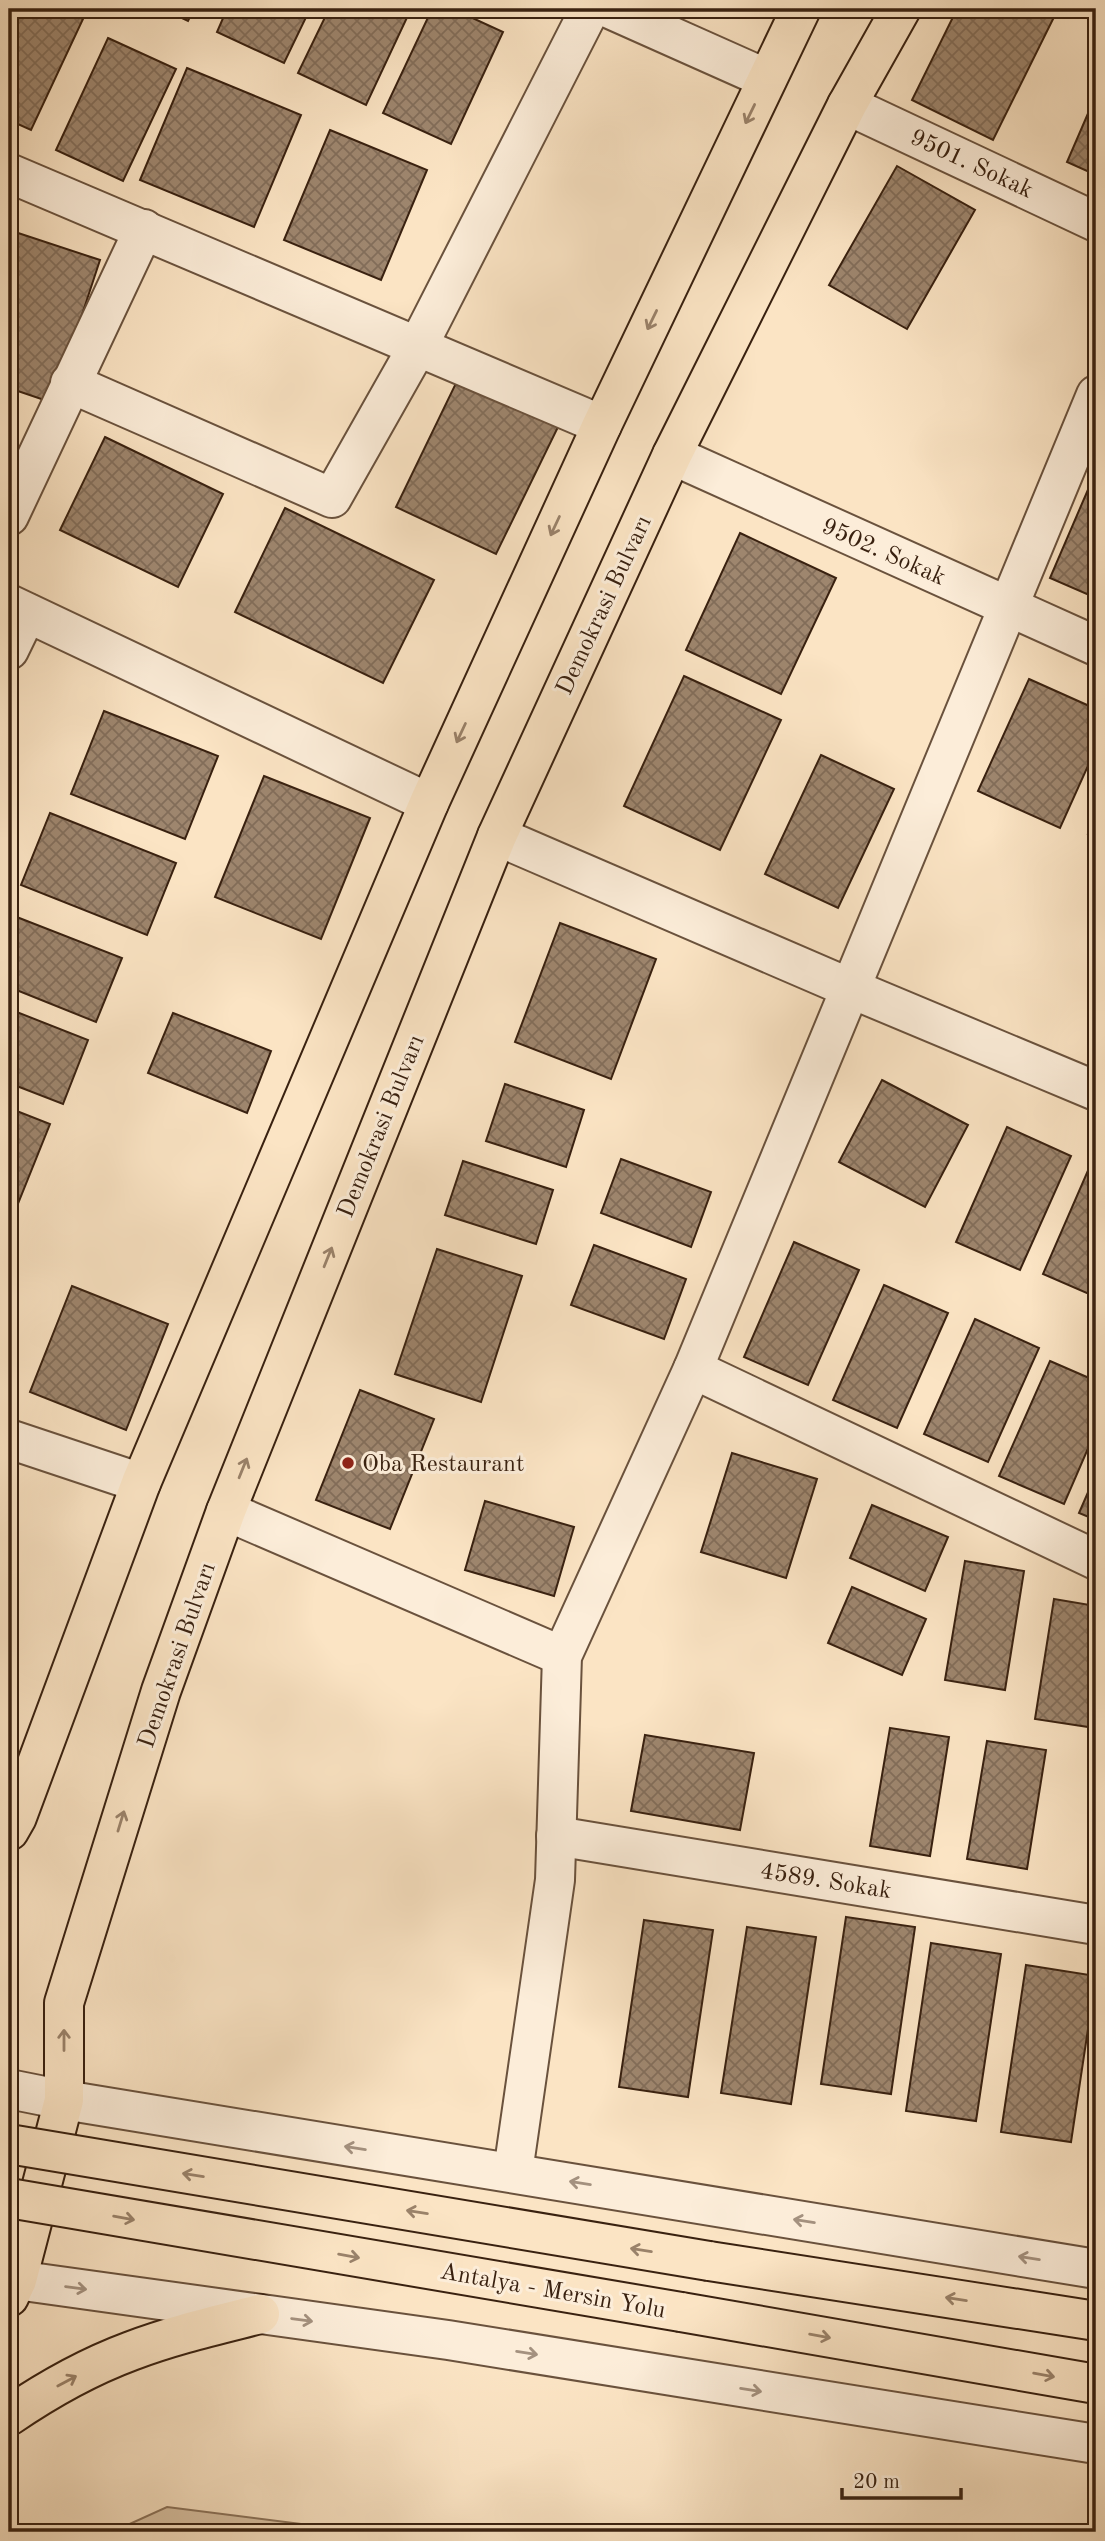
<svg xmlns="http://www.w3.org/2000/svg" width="1105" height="2541" viewBox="0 0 1105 2541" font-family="'Old Standard TT',serif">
  <defs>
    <pattern id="building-cross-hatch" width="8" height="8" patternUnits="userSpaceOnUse" patternTransform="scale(1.75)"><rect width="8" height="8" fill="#9e866e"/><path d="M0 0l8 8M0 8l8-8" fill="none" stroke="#826d59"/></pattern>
  </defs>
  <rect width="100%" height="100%" fill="#fbe4c4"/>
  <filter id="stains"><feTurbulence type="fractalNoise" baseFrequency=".00286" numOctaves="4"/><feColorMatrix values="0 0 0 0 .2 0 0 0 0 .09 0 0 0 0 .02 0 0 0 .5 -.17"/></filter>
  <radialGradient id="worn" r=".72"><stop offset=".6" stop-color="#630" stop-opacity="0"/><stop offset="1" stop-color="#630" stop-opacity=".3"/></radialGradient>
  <!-- grass -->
  <path fill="#dac3a5" stroke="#8a725a" stroke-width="2" d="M167 2507 364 2532H112Z"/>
  <!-- building -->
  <g fill="url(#building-cross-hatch)" stroke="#392110" stroke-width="2">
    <path d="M9 9H62L83 19 31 130 9 120Z"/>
    <path d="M163 9H194L188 21Z"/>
    <path d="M227 9H310L284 63 217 32Z"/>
    <path d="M329 9H411L366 105 298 73Z"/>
    <path d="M432 9H453L503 32 451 144 383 113Z"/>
    <path d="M957 9H1058L993 140 912 100Z"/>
    <path d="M108 38 176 69 123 181 56 150Z"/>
    <path d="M187 68 301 115 254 227 140 180Z"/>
    <path d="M1096 95V175L1067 162Z"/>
    <path d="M330 130 427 170 381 280 284 240Z"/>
    <path d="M897 166 975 210 907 329 829 285Z"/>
    <path d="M9 230 100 260 53 403 9 388Z"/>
    <path d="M458 379 558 427 496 554 396 507Z"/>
    <path d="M105 437 223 494 178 587 60 530Z"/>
    <path d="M1093 478 1096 479V598L1050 578Z"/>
    <path d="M285 508 434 580 383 683 235 612Z"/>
    <path d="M740 533 836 578 781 694 686 650Z"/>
    <path d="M684 676 781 720 720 850 624 806Z"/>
    <path d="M1029 679 1096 709V748L1060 828 978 791Z"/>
    <path d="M104 711 218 756 185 839 71 794Z"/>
    <path d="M821 755 894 789 838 908 765 874Z"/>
    <path d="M264 776 370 818 321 939 215 897Z"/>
    <path d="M50 813 176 863 147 935 21 885Z"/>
    <path d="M1096 816V837L1088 834Z"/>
    <path d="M9 914 122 958 96 1022 9 987Z"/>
    <path d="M560 923 656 959 611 1079 515 1042Z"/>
    <path d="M9 1009 88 1040 63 1104 9 1083Z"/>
    <path d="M173 1013 271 1051 247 1113 148 1073Z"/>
    <path d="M882 1080 968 1125 925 1207 839 1162Z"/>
    <path d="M505 1084 584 1110 566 1167 486 1141Z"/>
    <path d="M9 1108 50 1124 17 1206 9 1202Z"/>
    <path d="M1007 1127 1071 1156 1020 1270 956 1242Z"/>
    <path d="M621 1159 711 1192 691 1247 601 1213Z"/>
    <path d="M1093 1159 1096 1160V1297L1043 1274Z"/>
    <path d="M463 1161 553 1190 536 1244 445 1215Z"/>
    <path d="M794 1242 859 1270 808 1385 744 1357Z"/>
    <path d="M594 1245 686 1279 664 1339 571 1305Z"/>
    <path d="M437 1249 522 1276 481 1402 395 1374Z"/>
    <path d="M884 1285 948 1313 897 1428 833 1400Z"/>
    <path d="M72 1286 168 1324 126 1430 30 1392Z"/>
    <path d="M975 1319 1039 1348 988 1462 924 1434Z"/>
    <path d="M1050 1361 1096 1381V1430L1064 1504 999 1476Z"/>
    <path d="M360 1390 434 1419 390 1529 316 1500Z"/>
    <path d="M732 1453 817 1479 786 1578 701 1552Z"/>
    <path d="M1096 1474V1520L1079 1513Z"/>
    <path d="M485 1501 574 1527 554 1596 465 1570Z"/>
    <path d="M872 1505 948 1537 925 1591 850 1558Z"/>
    <path d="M965 1561 1024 1571 1005 1690 945 1680Z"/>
    <path d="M852 1587 926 1619 902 1675 828 1643Z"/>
    <path d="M1054 1599 1096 1606 1095 1728 1035 1719Z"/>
    <path d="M890 1728 949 1737 930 1856 870 1846Z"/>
    <path d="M645 1735 754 1753 740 1830 631 1811Z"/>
    <path d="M987 1741 1046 1750 1027 1869 967 1859Z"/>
    <path d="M846 1917 915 1927 891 2094 821 2084Z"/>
    <path d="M644 1920 713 1930 688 2097 619 2087Z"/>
    <path d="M747 1927 816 1937 791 2104 721 2093Z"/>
    <path d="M931 1943 1001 1954 976 2121 906 2111Z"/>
    <path d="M1026 1965 1096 1976 1071 2142 1001 2132Z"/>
  </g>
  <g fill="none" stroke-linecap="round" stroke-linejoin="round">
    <!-- minor casing -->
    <g stroke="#6a523d" stroke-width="42">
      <g id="minor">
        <path d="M610 9 767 79"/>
        <path d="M847 105 1096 222"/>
        <path d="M9 173 602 425"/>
        <path d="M70 383 332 498 418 346 590 9"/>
        <path d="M672 455 1096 646"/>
        <path d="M9 516 144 229"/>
        <path d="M9 604 429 803"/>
        <path d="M9 650 27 613"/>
        <path d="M497 836 852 989 1096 1091"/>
        <path d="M693 1369 1096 1560"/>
        <path d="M9 1439 141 1483"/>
        <path d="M226 1511 562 1656"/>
        <path d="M556 1836 1096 1925"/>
        <path d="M9 2089 64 2100 1096 2269"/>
        <path d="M513 2172 555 1880 562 1656 693 1369 1096 395"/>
        <path d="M9 2279 448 2340 1096 2444"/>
      </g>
    </g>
    <!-- major casing -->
    <g stroke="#392110" stroke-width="42">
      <g id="major">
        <path d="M9 1831 17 1817 141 1483 429 803 602 425 801 9"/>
        <path d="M9 2297 17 2280 64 2100V2003L161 1691 226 1511 497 836 672 455 847 105 901 9"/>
        <path d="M9 2416C47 2390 88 2367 131 2351 173 2335 217 2325 260 2314"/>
      </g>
    </g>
    <!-- highway casing -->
    <g stroke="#392110" stroke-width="42">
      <g id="highway">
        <path d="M709 2261 1096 2321"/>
        <path d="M681 2312 1096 2384"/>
      </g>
    </g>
    <!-- minor -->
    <use href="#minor" stroke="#fcedd9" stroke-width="38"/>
    <!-- major -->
    <use href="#major" stroke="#fbe4c4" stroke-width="38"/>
    <!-- highway -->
    <use href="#highway" stroke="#fbe4c4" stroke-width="38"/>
    <!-- highway-bridge casing -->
    <g stroke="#392110" stroke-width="42" stroke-linecap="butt">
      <g id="highway-bridge">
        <path d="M9 2144 709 2261"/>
        <path d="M9 2198 681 2312"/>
      </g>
    </g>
    <!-- highway-bridge -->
    <use href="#highway-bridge" stroke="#fbe4c4" stroke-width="38"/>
  </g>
  <!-- one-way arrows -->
  <defs><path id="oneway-shaft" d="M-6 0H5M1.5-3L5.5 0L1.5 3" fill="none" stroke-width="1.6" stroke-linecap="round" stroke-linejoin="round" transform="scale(1.75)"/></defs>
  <g stroke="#9a826a">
    <use href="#oneway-shaft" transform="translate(750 114) rotate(116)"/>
    <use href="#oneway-shaft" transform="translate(652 320) rotate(116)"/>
    <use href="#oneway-shaft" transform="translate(555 526) rotate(115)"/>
    <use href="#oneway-shaft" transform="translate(461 733) rotate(115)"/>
    <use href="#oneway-shaft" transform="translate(328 1257) rotate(-68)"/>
    <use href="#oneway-shaft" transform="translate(243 1468) rotate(-68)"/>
    <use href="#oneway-shaft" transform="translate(121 1821) rotate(-73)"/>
    <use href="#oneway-shaft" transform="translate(64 2040) rotate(-90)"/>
    <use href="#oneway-shaft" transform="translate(193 2175) rotate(-171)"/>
    <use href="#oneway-shaft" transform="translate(417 2212) rotate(-171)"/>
    <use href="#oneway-shaft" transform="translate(124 2218) rotate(10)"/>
    <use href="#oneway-shaft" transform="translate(641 2250) rotate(-171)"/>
    <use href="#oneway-shaft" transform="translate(349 2256) rotate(10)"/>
    <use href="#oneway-shaft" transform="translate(956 2299) rotate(-171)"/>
    <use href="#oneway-shaft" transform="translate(820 2336) rotate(10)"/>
    <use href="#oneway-shaft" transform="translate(1044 2375) rotate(10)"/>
    <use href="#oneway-shaft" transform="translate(67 2381) rotate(-28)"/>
  </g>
  <g stroke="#a4917f">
    <use href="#oneway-shaft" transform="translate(355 2148) rotate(-171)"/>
    <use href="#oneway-shaft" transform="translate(580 2183) rotate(-171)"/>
    <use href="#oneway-shaft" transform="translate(804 2221) rotate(-171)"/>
    <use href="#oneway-shaft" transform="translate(1029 2258) rotate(-171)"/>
    <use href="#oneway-shaft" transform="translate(76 2288) rotate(8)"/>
    <use href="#oneway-shaft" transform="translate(302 2320) rotate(8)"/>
    <use href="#oneway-shaft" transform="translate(527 2353) rotate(9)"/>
    <use href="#oneway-shaft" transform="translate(751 2390) rotate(9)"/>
  </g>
  <!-- markers -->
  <circle fill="#8f2418" stroke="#fcedd9" stroke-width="2.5" cx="348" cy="1463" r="7"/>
  <g text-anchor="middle" stroke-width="6" stroke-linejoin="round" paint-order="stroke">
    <!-- street labels -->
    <g font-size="24" fill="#392110" stroke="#fcedd9">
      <text transform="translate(972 163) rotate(25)" y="8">9501. Sokak</text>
      <text transform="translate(884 551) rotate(24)" y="8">9502. Sokak</text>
      <text transform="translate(603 605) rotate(-65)" y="8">Demokrasi Bulvarı</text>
      <text transform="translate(380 1126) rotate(-68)" y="8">Demokrasi Bulvarı</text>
      <text transform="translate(176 1655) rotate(-71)" y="8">Demokrasi Bulvarı</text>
      <text transform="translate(826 1880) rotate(9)" y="8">4589. Sokak</text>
      <text transform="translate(553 2290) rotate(10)" y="8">Antalya - Mersin Yolu</text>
    </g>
    <!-- poi labels -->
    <g font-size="24" fill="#392110" stroke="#fcedd9" text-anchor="start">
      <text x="362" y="1471">Oba Restaurant</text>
    </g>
  </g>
  <!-- margin -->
  <rect width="1105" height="2541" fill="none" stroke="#fbe4c4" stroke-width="35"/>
  <rect x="10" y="10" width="1084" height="2520" fill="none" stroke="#392110" stroke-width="3.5"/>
  <rect x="18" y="18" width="1070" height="2506" fill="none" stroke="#392110" stroke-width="2"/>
  <!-- scale -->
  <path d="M842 2488v10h119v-10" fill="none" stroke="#392110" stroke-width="3.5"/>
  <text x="853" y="2488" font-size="21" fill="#392110" stroke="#fcedd9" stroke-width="5" paint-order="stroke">20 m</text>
  <rect width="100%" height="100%" filter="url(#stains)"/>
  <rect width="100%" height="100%" fill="url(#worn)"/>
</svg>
